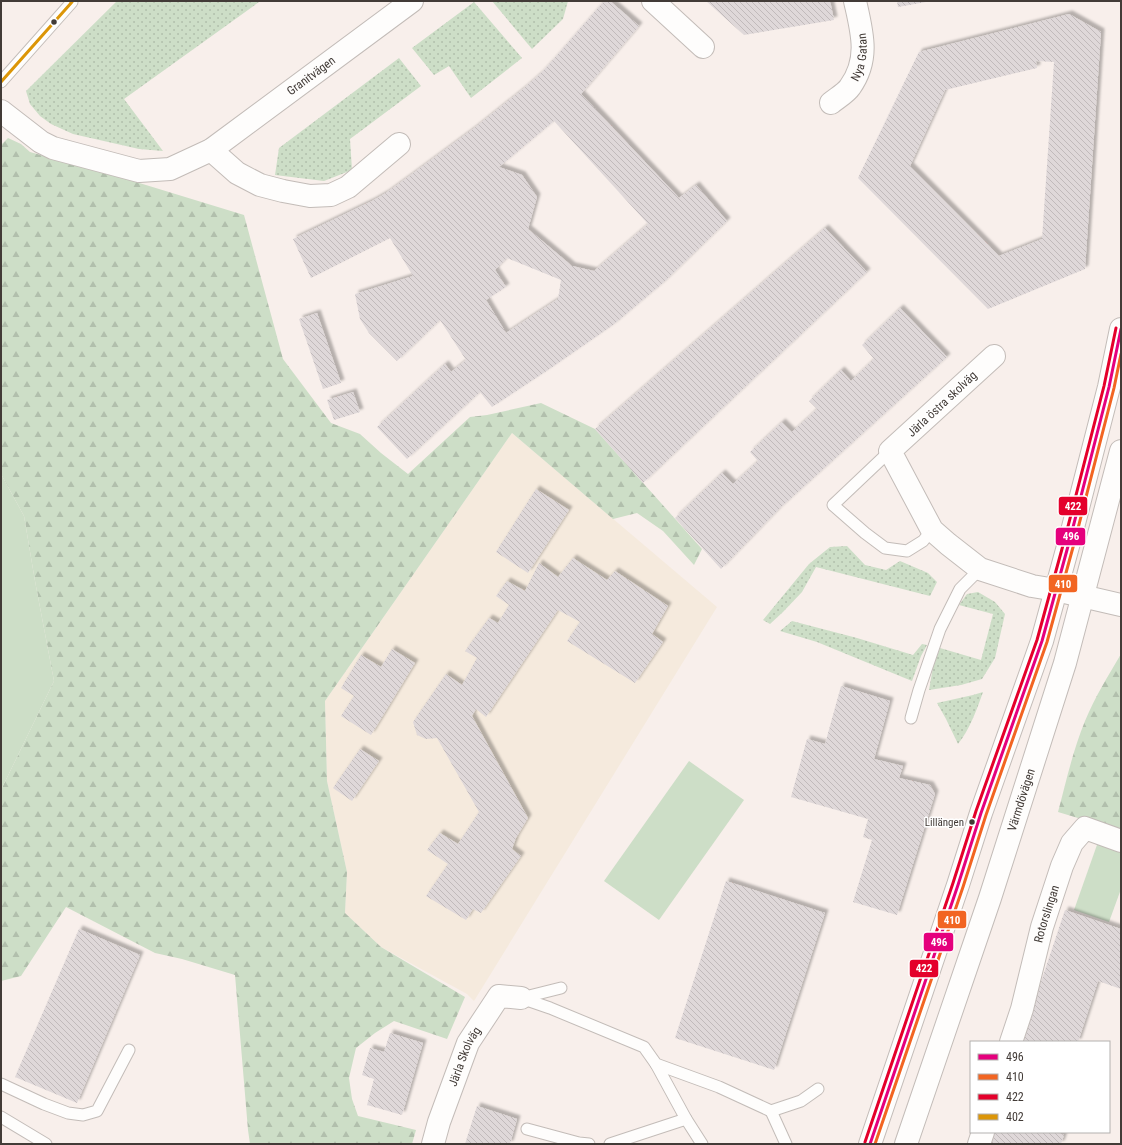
<svg xmlns="http://www.w3.org/2000/svg" width="1122" height="1145" viewBox="0 0 1122 1145" font-family="'Roboto Condensed',sans-serif">
  <defs>
    <pattern id="grass-dots" width="8" height="8" patternUnits="userSpaceOnUse"><rect width="8" height="8" fill="#cddec7"/><path d="M2 2h.1M6 6h.1" fill="none" stroke="#b1bfac" stroke-width="1.8" stroke-linecap="round"/></pattern>
    <pattern id="forest-firs" width="22" height="20" patternUnits="userSpaceOnUse"><rect width="22" height="20" fill="#cddec7"/><path d="M5 1l3.5 6h-7zM16 11l3.5 6h-7z" fill="#b1bfac"/></pattern>
    <pattern id="building-back-hatch" width="6" height="6" patternUnits="userSpaceOnUse"><rect width="6" height="6" fill="#dfd8d9"/><path d="M-1 5l2 2M0 0l6 6M5-1l2 2" fill="none" stroke="#c1babb"/></pattern>
    <filter id="shadow"><feDropShadow dx="3.5" dy="-3.5" stdDeviation="1" flood-color="#0004"/></filter>
  </defs>
  <rect width="100%" height="100%" fill="#f8efeb"/>
  <!-- education -->
  <path fill="#f5eadd" d="M512 433 717 607 474 1001 467 994 381 947 345 913 347 872 327 781 325 701Z"/>
  <!-- grass -->
  <g fill="url(#grass-dots)">
    <path d="M117 1H259V2L124 99 163 151 139 149 73 134 51 124 40 116 30 104 26 91Z"/>
    <path d="M492 1H568L563 19 532 49Z"/>
    <path d="M474 2 522 58 471 98 449 66 434 75 412 48Z"/>
    <path d="M399 58 421 86 350 139 352 170 324 181 275 175 279 148Z"/>
    <path d="M847 546 865 565 886 570 900 561 928 573 937 582 930 596 816 567 802 592 783 612 770 624 763 620 809 564 830 547Z"/>
    <path d="M978 592 995 602 1005 614 995 658 982 679 961 685 929 690 933 667 940 648 981 660 993 614 959 605 967 594Z"/>
    <path d="M792 621 857 638 913 655 922 644 927 645 921 656 912 681 817 642 780 631Z"/>
    <path d="M983 692C977 709 970 729 958 744L946 719 937 703 973 695Z"/>
  </g>
  <!-- forest -->
  <g fill="url(#forest-firs)">
    <path d="M8 138 21 144 30 152 110 174 244 215 283 359 331 423 360 434 381 453 408 474 470 417 487 415 541 403 595 429 702 549 694 565 663 531 637 513 613 519 512 433 325 701 327 781 347 872 345 913 381 947 465 997 447 1039 394 1021 375 1033 356 1048 349 1078 352 1099 358 1116 416 1130 412 1144H250L248 1130 235 975 182 959 155 953 66 907 21 976 1 981V790L54 681 35 581 24 516 1 474V145Z"/>
    <path d="M1121 654V831L1058 812C1066 782 1073 750 1085 721 1095 697 1108 676 1121 654Z"/>
  </g>
  <!-- garden -->
  <g fill="#cddec7">
    <path d="M1 474 24 516 35 581 54 681 1 790Z"/>
    <path d="M689 761 744 800 659 920 604 881Z"/>
    <path d="M1098 842 1121 850V889L1109 922 1074 910Z"/>
  </g>
  <!-- building -->
  <g fill="url(#building-back-hatch)" fill-rule="evenodd" filter="url(#shadow)">
    <path d="M604 1H610L639 26 581 94 679 198 696 185 727 221 664 282 613 325 548 370 492 407 480 392 407 459 377 427 445 364 451 372 466 360 440 320 397 361 369 333 360 319 355 294 413 276 390 238 311 278 293 239 372 201 386 193 408 177 473 129 523 89 540 74 552 61ZM554 121 648 224 594 271 572 266 528 229 537 197 522 175 499 167ZM507 258 561 280 558 299 506 333 486 300 506 287 495 270Z"/>
    <path d="M706 1H830L834 20 744 35Z"/>
    <path d="M897 1H926V2L898 7Z"/>
    <path d="M1069 14 1101 32 1085 269 988 309 858 178 919 52ZM1036 61 1054 62 1042 239 999 256 910 166 945 90 1037 68Z"/>
    <path d="M825 228 867 272 643 483 595 429Z"/>
    <path d="M900 308 947 357 779 509 721 569 675 518 722 473 733 484 758 461 750 452 782 422 792 432 817 409 809 401 841 370 851 381 874 359 862 345Z"/>
    <path d="M317 313 341 383 323 389 299 319Z"/>
    <path d="M353 392 360 412 334 420 327 400Z"/>
    <path d="M536 489 569 510 528 573 496 552Z"/>
    <path d="M573 558 607 580 615 571 668 606 652 634 663 642 635 683 567 641 580 622 558 610 486 717 476 709 472 716 528 818 516 838 512 849 521 856 481 913 473 909 466 920 426 896 448 864 427 850 440 833 458 844 479 812 437 738 426 739 417 735 413 722 446 674 462 685 477 658 465 651 489 618 498 623 509 605 496 596 507 581 525 591 539 563 558 577Z"/>
    <path d="M392 649 415 663 371 735 341 716 354 696 341 688 361 655 381 667Z"/>
    <path d="M841 686 890 701 874 759 903 766 899 778 930 785 935 794 897 915 853 902 872 840 863 837 868 819 791 797 807 739 825 744Z"/>
    <path d="M360 749 379 761 352 801 333 788Z"/>
    <path d="M726 881 825 913 774 1070 675 1038Z"/>
    <path d="M1065 910 1121 929V989L1098 981 1078 1042H1021Z"/>
    <path d="M79 929 140 955 77 1103 15 1077Z"/>
    <path d="M390 1033 423 1043 402 1115 367 1105 374 1079 362 1075 370 1048 384 1052Z"/>
    <path d="M477 1106 517 1119 510 1144H465Z"/>
    <path d="M991 1132H1055L1064 1135 1061 1144H987Z"/>
  </g>
  <g fill="none" stroke-linecap="round" stroke-linejoin="round">
    <!-- service casing -->
    <g stroke="#c3bcb8" stroke-width="13">
      <g id="service">
        <path d="M1 82 72 2 70 1"/>
        <path d="M890 451 833 505 865 533 885 548 907 551 923 541 932 530"/>
        <path d="M911 718 919 690 940 629 960 589 980 569"/>
        <path d="M521 998 550 1008 644 1047 656 1064 719 1087 771 1111 801 1101 818 1089"/>
        <path d="M521 998 561 988"/>
        <path d="M656 1064 686 1119"/>
        <path d="M1 1084 44 1104 68 1113 83 1115 97 1111 129 1050"/>
        <path d="M771 1111 786 1144"/>
        <path d="M1 1117 46 1144"/>
        <path d="M527 1129 579 1143 589 1144"/>
        <path d="M610 1144 686 1119 702 1144"/>
      </g>
    </g>
    <!-- minor casing -->
    <g stroke="#c3bcb8" stroke-width="24">
      <g id="minor">
        <path d="M653 1 703 47"/>
        <path id="s1" d="M831 103C837 98 846 93 850 87 870 59 862 32 855 1"/>
        <path id="s2" d="M1 111 41 142 53 148 139 171 170 169 211 150 412 1"/>
        <path d="M211 150 237 173 260 185 283 191 310 196 331 195 348 187 399 144"/>
        <path d="M994 356 890 451 932 530 948 544 980 569 1032 586 1056 590 1121 605"/>
        <path id="s3" d="M1011 1042 1022 1009 1042 927 1062 866 1072 843 1085 828 1121 841"/>
        <path id="s4" d="M433 1144 439 1122 468 1043 499 996 521 998"/>
        <path d="M979 1144 983 1132"/>
      </g>
    </g>
    <!-- secondary casing -->
    <g stroke="#c3bcb8" stroke-width="24">
      <g id="secondary">
        <path d="M870 1144 958 885 981 813 1042 641 1070 539 1109 387 1121 329"/>
        <path id="s5" d="M906 1144 990 898 1065 663 1121 451"/>
      </g>
    </g>
    <!-- service -->
    <use href="#service" stroke="#fefdfc" stroke-width="11"/>
    <!-- minor -->
    <use href="#minor" stroke="#fefdfc" stroke-width="22"/>
    <!-- secondary -->
    <use href="#secondary" stroke="#fefdfc" stroke-width="22"/>
    <!-- bus-1 casing -->
    <g stroke="#fff" stroke-width="6">
      <path id="bus-1" d="M870 1144 958 885 981 813 1042 641 1070 539 1109 387 1121 329"/>
    </g>
    <!-- bus-2 casing -->
    <g stroke="#fff" stroke-width="6">
      <path id="bus-2" d="M875 1144 963 887 986 815 1047 642 1075 540 1114 388 1121 354"/>
    </g>
    <!-- bus-3 casing -->
    <g stroke="#fff" stroke-width="6">
      <path id="bus-3" d="M865 1142 953 883 976 811 1037 640 1065 538 1104 386 1116 328"/>
    </g>
    <!-- bus-4 casing -->
    <g stroke="#fff" stroke-width="6">
      <path id="bus-4" d="M1 82 72 2 70 1"/>
    </g>
    <!-- bus-1 -->
    <use href="#bus-1" stroke="#e5007d" stroke-width="3"/>
    <!-- bus-2 -->
    <use href="#bus-2" stroke="#f26522" stroke-width="3"/>
    <!-- bus-3 -->
    <use href="#bus-3" stroke="#e4002b" stroke-width="3"/>
    <!-- bus-4 -->
    <use href="#bus-4" stroke="#dc9608" stroke-width="3"/>
  </g>
  <!-- markers -->
  <g fill="#423b37" stroke="#fff" stroke-width="1.5">
    <circle cx="54" cy="22" r="3.5"/>
    <circle cx="972" cy="822" r="3.5"/>
  </g>
  <g text-anchor="middle" stroke-width="3" stroke-linejoin="round" paint-order="stroke">
    <!-- bus labels -->
    <g font-size="11" fill="#423b37" stroke="#fff" text-anchor="end">
      <text x="964" y="826">Lillängen</text>
    </g>
    <!-- street labels -->
    <g font-size="12" fill="#423b37" stroke="#fff">
      <text dy="4" stroke="none"><textPath href="#s1" startOffset="57">Nya Gatan</textPath></text>
      <text dy="4" stroke="none"><textPath href="#s2" startOffset="354">Granitvägen</textPath></text>
      <text transform="translate(942 404) rotate(-43)" y="4">Järla östra skolväg</text>
      <text dy="4" stroke="none"><textPath href="#s5" startOffset="363">Värmdövägen</textPath></text>
      <text dy="4" stroke="none"><textPath href="#s3" startOffset="133">Rotorslingan</textPath></text>
      <text dy="4" stroke="none"><textPath href="#s4" startOffset="93">Järla Skolväg</textPath></text>
    </g>
  </g>
  <g stroke="#fff" stroke-width="1.5">
    <rect x="1058" y="496" width="30" height="20" rx="4" fill="#e4002b"/>
    <rect x="1055" y="527" width="31" height="19" rx="4" fill="#e5007d"/>
    <rect x="1048" y="574" width="30" height="19" rx="4" fill="#f26522"/>
    <rect x="937" y="910" width="30" height="19" rx="4" fill="#f26522"/>
    <rect x="923" y="932" width="31" height="20" rx="4" fill="#e5007d"/>
    <rect x="909" y="959" width="30" height="19" rx="4" fill="#e4002b"/>
  </g>
  <g font-size="11" text-anchor="middle" font-weight="bold" fill="#fff">
    <text x="1073" y="510">422</text>
    <text x="1071" y="540">496</text>
    <text x="1063" y="588">410</text>
    <text x="952" y="924">410</text>
    <text x="939" y="946">496</text>
    <text x="924" y="972">422</text>
  </g>
  <!-- border -->
  <rect width="1122" height="1145" fill="none" stroke="#423b37" stroke-width="4"/>
  <!-- legend -->
  <rect x="970" y="1041" width="140" height="92" fill="#ffffff" stroke="#b3b1af"/>
  <rect x="978" y="1054" width="20" height="6" fill="#e5007d" stroke="#b3b1af"/>
  <text x="1006" y="1061" font-size="12" fill="#423b37">496</text>
  <rect x="978" y="1074" width="20" height="6" fill="#f26522" stroke="#b3b1af"/>
  <text x="1006" y="1081" font-size="12" fill="#423b37">410</text>
  <rect x="978" y="1094" width="20" height="6" fill="#e4002b" stroke="#b3b1af"/>
  <text x="1006" y="1101" font-size="12" fill="#423b37">422</text>
  <rect x="978" y="1114" width="20" height="6" fill="#dc9608" stroke="#b3b1af"/>
  <text x="1006" y="1121" font-size="12" fill="#423b37">402</text>
</svg>
